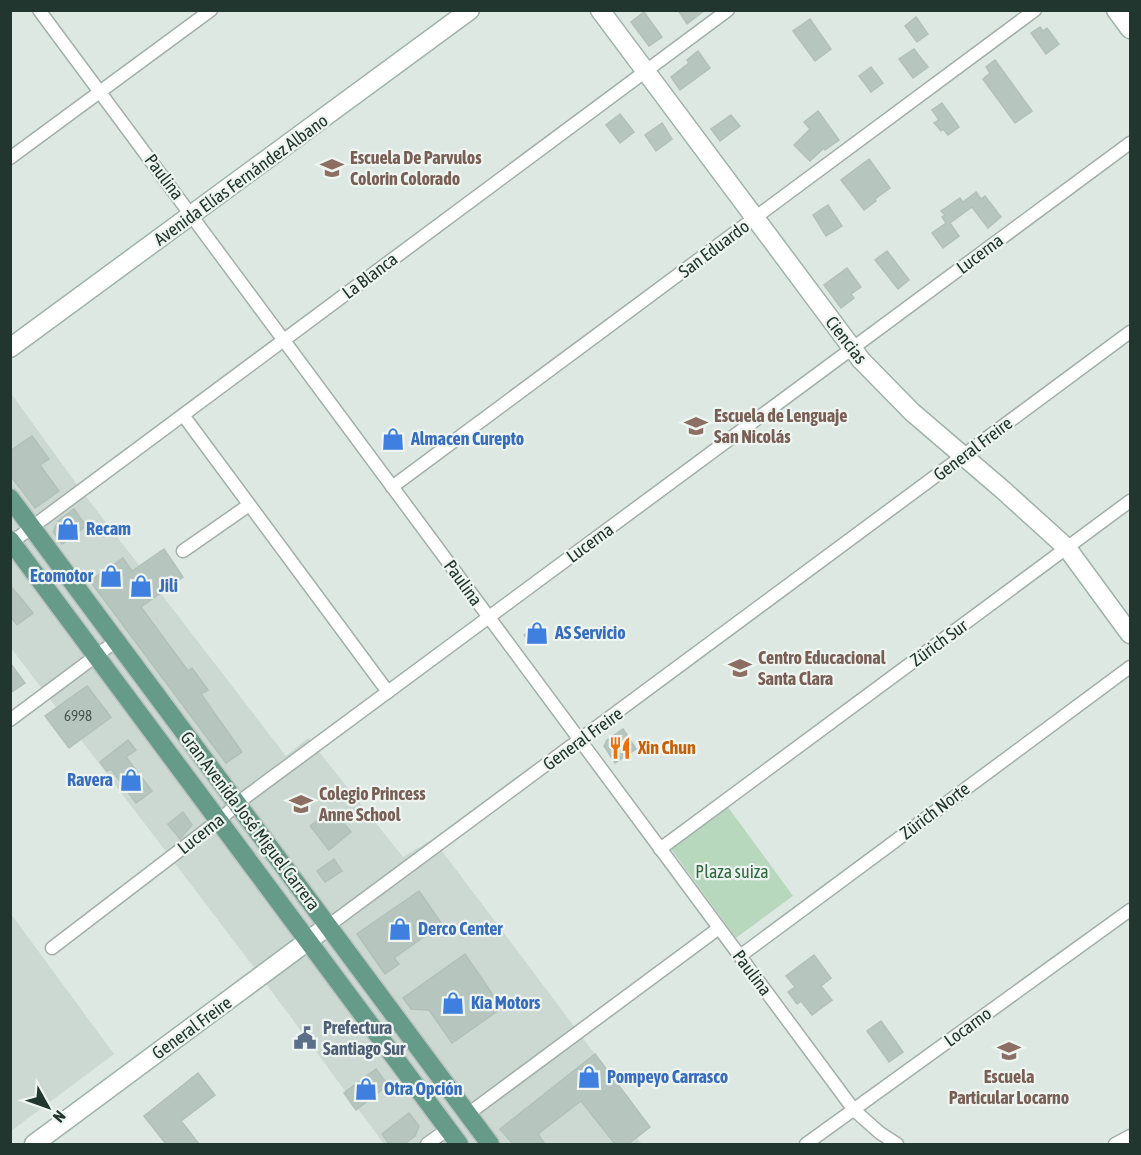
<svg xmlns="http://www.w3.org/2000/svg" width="1141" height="1155" viewBox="0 0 1141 1155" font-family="'Asap Condensed',sans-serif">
  <rect width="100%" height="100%" fill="#dee8e3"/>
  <!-- built -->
  <g fill="#ccd8d2">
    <path d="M10 392 81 490 286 756 308 738 403 857 433 839 650 1127 637 1138 642 1144H384L256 970 11 648Z"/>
    <path d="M11 914 114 1054 11 1131Z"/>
  </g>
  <!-- green -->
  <path fill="#b8d8be" d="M728 807 793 896 736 938 671 849Z"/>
  <!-- building -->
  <g fill="#b7c5bf" stroke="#b1c1b9" stroke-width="1.5">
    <path d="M678 10H705L687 24Z"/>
    <path d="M644 12 662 37 649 46 631 22Z"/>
    <path d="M916 17 928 34 917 42 905 26Z"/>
    <path d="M810 19 831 49 815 61 793 31Z"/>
    <path d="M1040 27 1043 31 1047 28 1059 44 1046 54 1031 33Z"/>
    <path d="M914 49 928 67 913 78 899 59Z"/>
    <path d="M698 51 710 68 680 90 671 77 689 63 687 60Z"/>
    <path d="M995 60 1032 111 1015 123 983 79 990 73 986 67Z"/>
    <path d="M871 67 883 83 871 92 859 76Z"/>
    <path d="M942 103 959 127 948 135 943 129 941 131 934 123 939 120 932 110Z"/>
    <path d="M818 111 839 140 825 150 824 148 810 161 794 145 810 129 804 122Z"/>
    <path d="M620 114 634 132 620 143 606 125Z"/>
    <path d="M731 115 740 126 720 141 711 129Z"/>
    <path d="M662 123 672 139 656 151 645 135Z"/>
    <path d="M869 159 890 188 875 199 876 201 864 210 841 180Z"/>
    <path d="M976 192 981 199 985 196 1001 217 988 228 972 207 950 223 959 236 943 248 932 233 946 223 942 217 945 215 941 211 960 198 963 202Z"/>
    <path d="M828 205 842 226 826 236 813 215Z"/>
    <path d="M887 251 909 280 898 289 875 260Z"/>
    <path d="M847 268 861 287 851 294 854 298 841 308 824 285Z"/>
    <path d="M32 436 49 459 40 465 59 491 35 508 10 475V451Z"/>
    <path d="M74 509 86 526 62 544 53 532 58 521Z"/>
    <path d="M164 549 183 577 141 607 188 671 192 668 208 690 201 694 242 752 226 763 90 581 123 558 132 571Z"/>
    <path d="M10 585 33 613 17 625 10 616Z"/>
    <path d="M534 628 541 638 531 645 524 635Z"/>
    <path d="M10 663 25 683 10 693Z"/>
    <path d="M87 686 111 717 69 748 45 716Z"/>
    <path d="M623 729 636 749 615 763 604 746 607 740Z"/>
    <path d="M128 740 136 750 126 757 152 791 136 803 111 769 107 771 100 762Z"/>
    <path d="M332 809 351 832 329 850 310 826Z"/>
    <path d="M183 812 192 825 180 839 168 824Z"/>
    <path d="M334 859 342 871 325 882 317 871Z"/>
    <path d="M419 891 442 924 394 958 399 964 385 974 357 934Z"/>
    <path d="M465 954 502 1008 452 1043 429 1010 411 1009 403 998Z"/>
    <path d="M814 955 831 978 821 986 832 1000 812 1015 801 1001 797 1004 788 992 795 987 786 976Z"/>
    <path d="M881 1021 903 1052 889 1062 867 1031Z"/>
    <path d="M595 1054 650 1127 628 1144H615L581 1101 538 1134 545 1144H513L500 1129Z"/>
    <path d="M376 1069 388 1085 356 1110 344 1093Z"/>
    <path d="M198 1073 215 1095 181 1121 199 1144H166L144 1116Z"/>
    <path d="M409 1113 419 1126 415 1136 404 1144H389L382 1134Z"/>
  </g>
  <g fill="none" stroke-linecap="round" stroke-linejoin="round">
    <!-- street casing -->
    <g stroke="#a2afa9" stroke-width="15">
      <g id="street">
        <path d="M39 10 854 1110 880 1133 897 1144"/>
        <path d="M10 158 211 10"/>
        <path d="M183 415 388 692"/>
        <path d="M392 487 1035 10"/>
        <path d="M12 542 728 10"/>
        <path d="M183 551 249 505"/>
        <path d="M10 720 116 641"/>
        <path d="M660 849 1130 501"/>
        <path d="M328 926 1130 332"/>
        <path d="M52 948 218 821 247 796 1130 143"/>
        <path d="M740 956 1130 667"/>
        <path d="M468 1114 719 928"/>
        <path d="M427 1144 448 1129"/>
        <path d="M806 1144 1130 910"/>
        <path d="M1115 1144 1130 1136"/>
      </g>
    </g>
    <!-- secondary casing -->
    <g stroke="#9eb3aa" stroke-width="21">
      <g id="secondary">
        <path d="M600 10 861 360 912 412 1003 490 1067 548 1130 634"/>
        <path d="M1116 10 1130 29"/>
        <path d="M10 348 470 10"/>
        <path d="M34 1144 328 926"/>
      </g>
    </g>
    <!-- primary casing -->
    <g stroke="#bcc3c1" stroke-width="21">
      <g id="primary">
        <path d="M10 498 490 1144"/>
        <path d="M10 540 459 1144"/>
      </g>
    </g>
    <!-- street -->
    <use href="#street" stroke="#fff" stroke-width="12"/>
    <!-- secondary -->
    <use href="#secondary" stroke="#fff" stroke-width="18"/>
    <!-- primary -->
    <use href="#primary" stroke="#669a89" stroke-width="18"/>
  </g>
  <!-- icons -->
  <defs>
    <g id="school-bare" transform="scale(1.8)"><path d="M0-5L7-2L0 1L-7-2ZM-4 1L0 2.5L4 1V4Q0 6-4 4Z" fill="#8d6e63" stroke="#eef5f1" stroke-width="2.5" paint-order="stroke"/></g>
    <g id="shop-bare" transform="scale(1.8)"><path d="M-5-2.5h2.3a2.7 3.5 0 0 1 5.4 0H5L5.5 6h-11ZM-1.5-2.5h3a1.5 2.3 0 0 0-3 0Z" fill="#3f7fe0" stroke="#eef5f1" stroke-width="2.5" paint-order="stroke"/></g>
    <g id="restaurant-bare" transform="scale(1.8)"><path d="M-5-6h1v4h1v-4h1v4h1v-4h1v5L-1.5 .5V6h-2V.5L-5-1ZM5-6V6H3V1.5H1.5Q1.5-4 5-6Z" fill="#e8710a" stroke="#eef5f1" stroke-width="2.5" paint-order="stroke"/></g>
    <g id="civic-bare" transform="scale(1.8)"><path d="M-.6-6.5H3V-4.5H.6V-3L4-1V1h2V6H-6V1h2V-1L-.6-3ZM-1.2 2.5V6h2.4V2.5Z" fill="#5c6f8a" stroke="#eef5f1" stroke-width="2.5" paint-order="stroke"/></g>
  </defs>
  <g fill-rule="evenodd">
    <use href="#school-bare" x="332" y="168"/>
    <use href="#school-bare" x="696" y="426"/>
    <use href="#shop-bare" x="393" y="439"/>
    <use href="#shop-bare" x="68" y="529"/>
    <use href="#shop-bare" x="111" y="576"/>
    <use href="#shop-bare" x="141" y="586"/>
    <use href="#shop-bare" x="537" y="633"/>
    <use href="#school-bare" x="740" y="668"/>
    <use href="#restaurant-bare" x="620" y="748"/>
    <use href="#shop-bare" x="131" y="780"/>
    <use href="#school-bare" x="301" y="804"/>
    <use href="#shop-bare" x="400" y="929"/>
    <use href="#shop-bare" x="453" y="1003"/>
    <use href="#civic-bare" x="305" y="1038"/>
    <use href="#school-bare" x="1009" y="1051"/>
    <use href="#shop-bare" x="589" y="1077"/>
    <use href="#shop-bare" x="366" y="1089"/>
  </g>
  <g text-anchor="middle" stroke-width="4.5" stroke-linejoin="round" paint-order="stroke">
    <!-- number labels -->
    <g font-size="15" fill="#465a53">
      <text x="78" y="721">6998</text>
    </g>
    <!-- education labels -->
    <g font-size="18" font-weight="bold" fill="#785e54" stroke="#eef5f1" text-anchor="start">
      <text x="350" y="164">Escuela De Parvulos<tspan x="350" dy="21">Colorin Colorado</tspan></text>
      <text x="714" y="422">Escuela de Lenguaje<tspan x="714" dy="21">San Nicolás</tspan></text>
      <text x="758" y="664">Centro Educacional<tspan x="758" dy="21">Santa Clara</tspan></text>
      <text x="319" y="800">Colegio Princess<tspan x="319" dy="21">Anne School</tspan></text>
      <text x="1009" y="1083" text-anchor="middle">Escuela<tspan x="1009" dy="21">Particular Locarno</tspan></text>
    </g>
    <!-- street labels -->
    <g font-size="18" fill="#21362f" stroke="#eef5f1">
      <text transform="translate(164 177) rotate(53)" y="6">Paulina</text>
      <text transform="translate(241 180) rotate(-36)" y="6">Avenida Elías Fernández Albano</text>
      <text transform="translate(714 249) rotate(-37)" y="6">San Eduardo</text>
      <text transform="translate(980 254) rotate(-37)" y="6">Lucerna</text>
      <text transform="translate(370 276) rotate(-37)" y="6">La Blanca</text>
      <text transform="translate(846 340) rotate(52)" y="6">Ciencias</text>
      <text transform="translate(973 449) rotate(-37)" y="6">General Freire</text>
      <text transform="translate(590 543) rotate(-36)" y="6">Lucerna</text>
      <text transform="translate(463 583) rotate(54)" y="6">Paulina</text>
      <text transform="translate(939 643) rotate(-36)" y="6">Zürich Sur</text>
      <text transform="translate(583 739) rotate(-36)" y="6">General Freire</text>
      <text transform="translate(935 811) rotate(-37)" y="6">Zürich Norte</text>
      <text transform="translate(250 821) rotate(53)" y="6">Gran Avenida José Miguel Carrera</text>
      <text transform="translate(201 834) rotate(-38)" y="6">Lucerna</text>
      <text transform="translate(752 973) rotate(53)" y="6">Paulina</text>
      <text transform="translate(968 1027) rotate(-36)" y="6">Locarno</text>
      <text transform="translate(192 1028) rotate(-36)" y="6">General Freire</text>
    </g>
    <!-- shop labels -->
    <g font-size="18" font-weight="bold" fill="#366cbe" stroke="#eef5f1" text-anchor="start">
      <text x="411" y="445">Almacen Curepto</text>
      <text x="86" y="535">Recam</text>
      <text x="93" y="582" text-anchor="end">Ecomotor</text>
      <text x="159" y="592">Jili</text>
      <text x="555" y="639">AS Servicio</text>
      <text x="113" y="786" text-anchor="end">Ravera</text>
      <text x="418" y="935">Derco Center</text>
      <text x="471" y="1009">Kia Motors</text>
      <text x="607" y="1083">Pompeyo Carrasco</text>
      <text x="384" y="1095">Otra Opción</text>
    </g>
    <!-- food labels -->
    <g font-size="18" font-weight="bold" fill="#c56008" stroke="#eef5f1" text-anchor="start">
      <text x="638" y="754">Xin Chun</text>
    </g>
    <!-- park labels -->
    <g font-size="18" fill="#2f6941" stroke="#eef5f1">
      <text x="732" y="878">Plaza suiza</text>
    </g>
    <!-- service labels -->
    <g font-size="18" font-weight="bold" fill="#4e5e75" stroke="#eef5f1" text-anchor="start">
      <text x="323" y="1034">Prefectura<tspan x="323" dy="21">Santiago Sur</tspan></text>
    </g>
  </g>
  <!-- border -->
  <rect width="1141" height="1155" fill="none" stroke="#21362f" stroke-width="24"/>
  <!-- north arrow -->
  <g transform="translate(48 1107) rotate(130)" stroke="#eef5f1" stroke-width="4.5" paint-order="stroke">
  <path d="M0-4.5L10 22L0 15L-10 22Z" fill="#21362f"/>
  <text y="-9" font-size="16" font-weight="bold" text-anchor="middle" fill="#21362f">N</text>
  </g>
</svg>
